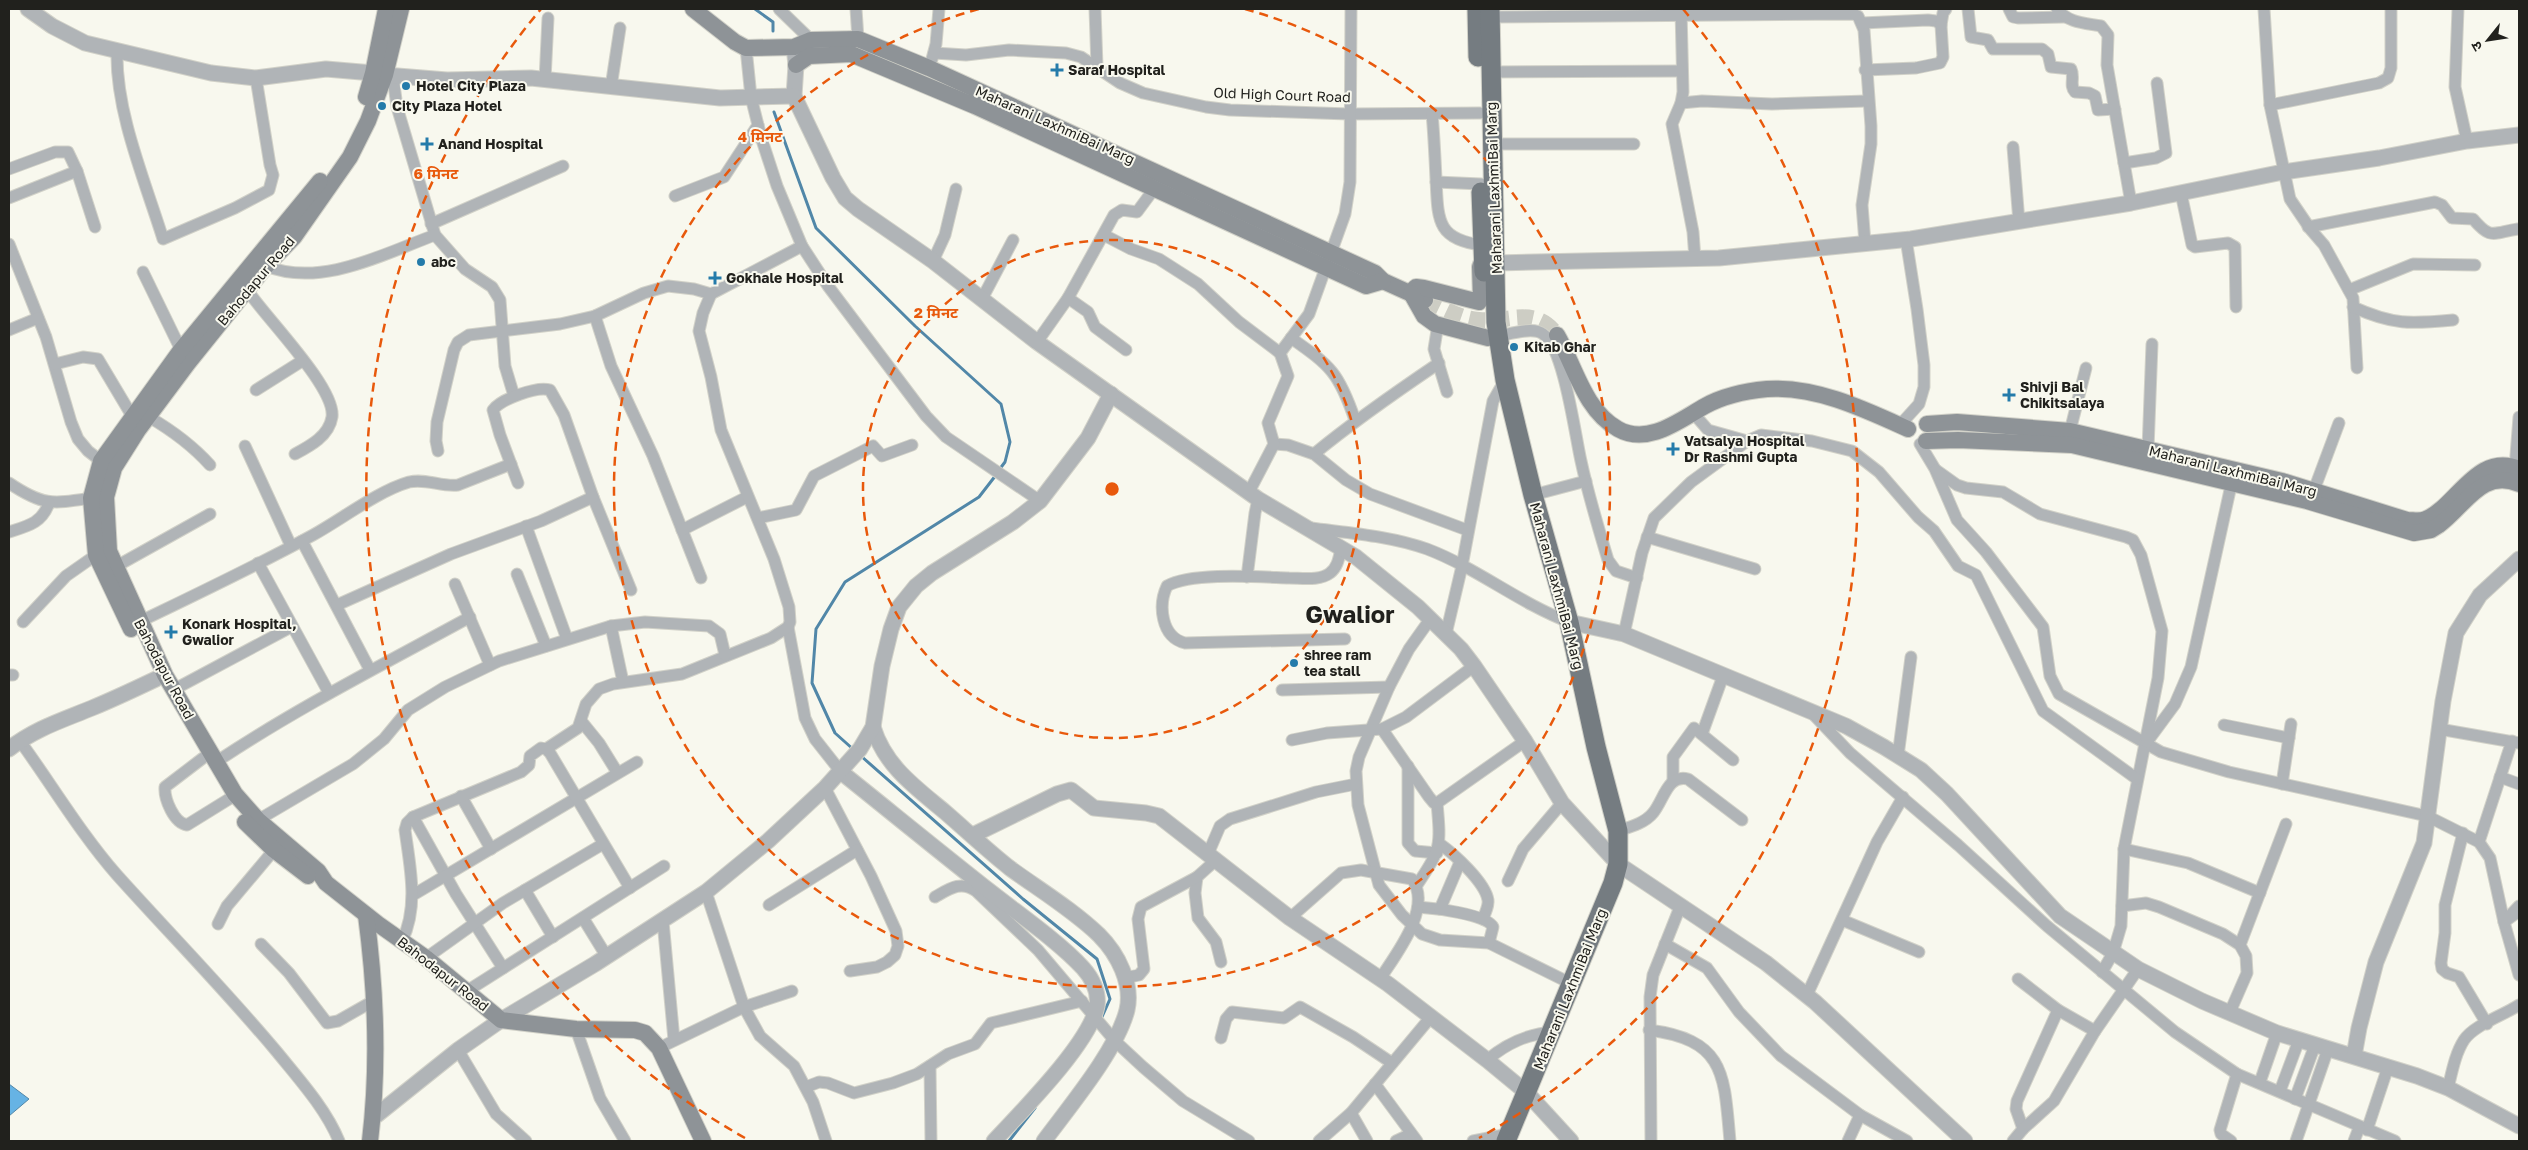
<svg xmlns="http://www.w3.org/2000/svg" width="2528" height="1150" viewBox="0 0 2528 1150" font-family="'Golos Text','Noto Sans Devanagari',sans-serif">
  <rect width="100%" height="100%" fill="#f8f8ee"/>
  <!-- water -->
  <path fill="#66b3e4" stroke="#5187a8" d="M9 1084 29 1099 9 1116Z"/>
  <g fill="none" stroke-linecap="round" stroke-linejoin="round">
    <!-- stream -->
    <g stroke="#5187a8" stroke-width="3">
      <path d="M755 9 773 22V31"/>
      <path d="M774 112 816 228 915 326 1001 404 1010 442 1005 462 999 470"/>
      <path d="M854 750 835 733 812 683 816 629 845 582 979 497 996 475"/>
      <path d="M861 756 1023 899 1097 959 1110 999 1101 1019"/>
      <path d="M1009 1141 1035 1108"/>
    </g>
    <!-- secondary-tunnel -->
    <path stroke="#cdcdc4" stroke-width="16" stroke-dasharray="16 8" stroke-linecap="butt" d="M1425 300C1442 307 1460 319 1479 320 1510 323 1534 305 1557 335"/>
    <!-- minor casing -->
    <g stroke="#d1d1c8" stroke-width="13">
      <g id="minor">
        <path d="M779 9 811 40"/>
        <path d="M856 9 858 39"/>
        <path d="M1095 9 1097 67"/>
        <path d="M1968 9 1971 37 1988 40 1993 49H2042L2048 54 2051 67 2071 69C2075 77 2069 86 2075 92L2089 93 2095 96 2098 110 2115 109"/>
        <path d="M2009 9 2013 17 2018 18 2064 17"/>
        <path d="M2057 9C2068 23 2085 23 2101 26L2108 35 2107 65 2131 203"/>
        <path d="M2264 9 2270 105 2290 199 2311 230 2324 245 2353 298 2357 368"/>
        <path d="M2458 9 2455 87 2467 141"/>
        <path d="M1681 10 1683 92 1681 103 1672 124 1693 232 1695 259"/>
        <path d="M1491 17 1853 14 1858 16 1864 30 1871 126V144L1862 205 1865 243"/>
        <path d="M1862 23 1928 20 1936 21 1941 25 1943 57 1940 63 1916 68 1865 70"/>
        <path d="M1941 25 1943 13 1946 9"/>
        <path d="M746 48 751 97 761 137 777 186 802 246 828 286 926 416 946 437 1040 501"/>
        <path d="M117 53C116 113 145 181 163 239L235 208 269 190 273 175 270 165 256 78"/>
        <path d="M934 53 966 55 1009 50 1066 53 1081 57 1120 83 1143 93 1206 107 1230 110 1349 114 1480 113"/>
        <path d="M932 59 936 44 939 9"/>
        <path d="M1490 72 1681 71"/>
        <path d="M393 77 397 107 435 235 465 269 492 287 500 300 505 366 514 396"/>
        <path d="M545 80 548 18"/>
        <path d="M611 87 620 28"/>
        <path d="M1681 103 1702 101 1772 104 1867 101"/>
        <path d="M2270 105 2379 83 2388 78 2391 68V9"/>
        <path d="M1432 113C1434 135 1435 157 1436 179 1438 219 1436 240 1483 245"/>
        <path d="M1493 144H1634"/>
        <path d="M2013 147 2019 222"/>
        <path d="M2124 163 2156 158 2166 153 2157 83"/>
        <path d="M9 169 55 152H68L77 171 95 227"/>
        <path d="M1436 182 1481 184"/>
        <path d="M2181 193 2192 245 2195 247 2228 243 2235 247 2236 307"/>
        <path d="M675 196 724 177 758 125"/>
        <path d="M9 198 77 171"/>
        <path d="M431 224 563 166"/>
        <path d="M2308 227 2435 202 2442 205 2452 218 2473 219C2491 240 2492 233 2518 229"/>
        <path d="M1104 235 1131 249 1159 259 1198 284 1239 322 1280 353"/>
        <path d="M9 244 46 337 71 422 78 439 88 451 101 461"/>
        <path d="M933 261 945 235 956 189"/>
        <path d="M266 266C321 288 383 254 435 235"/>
        <path d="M143 272 181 350"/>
        <path d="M2349 290 2413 264 2475 265"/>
        <path d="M248 291C266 318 336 388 332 417 329 436 310 446 295 454"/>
        <path d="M1068 298 1088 312 1095 327 1126 350"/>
        <path d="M982 299 1013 240"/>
        <path d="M2353 307C2393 325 2410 324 2453 320"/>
        <path d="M595 316 611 366 653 456 701 578"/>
        <path d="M1438 324 1434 349 1447 392"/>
        <path d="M9 330 38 318"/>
        <path d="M1499 336C1510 334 1533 326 1543 334 1564 348 1575 435 1581 461 1588 494 1598 527 1608 560L1616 571 1637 578"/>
        <path d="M1291 338C1331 366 1339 373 1355 420"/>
        <path d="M1037 342 1068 298 1114 215 1122 210 1137 212 1154 189"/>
        <path d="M55 364 83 357 98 359 132 416"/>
        <path d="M256 390 302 361"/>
        <path d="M1694 414 1708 430 1747 441"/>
        <path d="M149 417C173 431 192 445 210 465"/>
        <path d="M1900 425 1919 404 1924 387V365L1917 309 1906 239"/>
        <path d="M2070 431 2086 368"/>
        <path d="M1274 444 1288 445 1314 454 1346 480 1370 494 1467 530"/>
        <path d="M1920 444 1935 469 1957 520 1986 552 2043 627 2050 676 2059 694 2161 752 2229 772 2427 816 2479 842 2490 858 2504 922 2519 975"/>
        <path d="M245 446 291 546"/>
        <path d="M2148 449 2152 344"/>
        <path d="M438 451 436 441 437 422 454 350 458 342 469 335 560 324 595 316 644 293 668 286 694 289 711 294 802 246"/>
        <path d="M1314 454C1354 421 1396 392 1439 363"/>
        <path d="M2515 468 2519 417"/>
        <path d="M1936 470 1957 485 1966 488 2003 492 2040 514 2126 537 2133 540 2141 555 2162 631 2158 678 2124 849 2121 926 2113 953 2102 972"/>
        <path d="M9 483C43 506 52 504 91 498"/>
        <path d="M518 483 500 435 493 410C501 399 537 386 550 390L564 415 593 497 631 590"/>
        <path d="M2314 490 2339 423"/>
        <path d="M1249 492 1274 444 1268 423 1288 376 1280 353 1309 314 1345 214 1350 182 1351 9"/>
        <path d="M1533 495 1586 481"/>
        <path d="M758 518 796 510 814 476 873 446 882 456 912 445"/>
        <path d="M526 526 567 639"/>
        <path d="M1311 528C1349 533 1391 536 1427 549 1477 568 1519 603 1569 622"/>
        <path d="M682 530 747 497"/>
        <path d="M9 532C28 526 42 523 49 503"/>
        <path d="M1647 537 1755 569"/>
        <path d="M302 541 370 670"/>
        <path d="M1341 549C1339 557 1338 567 1330 573 1320 581 1302 578 1289 578 1259 577 1192 572 1167 586 1158 605 1161 637 1185 643L1345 639"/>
        <path d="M258 563 329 693"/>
        <path d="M115 567 210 514"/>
        <path d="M517 574 546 646"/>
        <path d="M1247 577 1255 513 1258 499"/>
        <path d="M455 584 490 665"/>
        <path d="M337 605 451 554 541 521 593 497"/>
        <path d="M1431 618 1409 649 1389 687 1359 757 1356 771 1358 805 1379 885 1402 915 1422 934 1440 940 1489 943 1572 984"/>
        <path d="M23 622 66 576 96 555"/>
        <path d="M139 622C197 594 256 566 313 535 342 519 378 491 409 482 426 478 441 487 458 485L511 464"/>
        <path d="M611 626 623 682"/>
        <path d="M788 627 805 718 815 739 841 772"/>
        <path d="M1446 634 1462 566 1493 401 1505 380"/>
        <path d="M1624 634 1642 553 1654 518 1691 482 1747 441 1761 435 1812 441 1852 451 1879 472 1918 517 1934 531 1958 566 1976 575 2043 711 2137 779"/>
        <path d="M9 675H13"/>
        <path d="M173 690 291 627"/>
        <path d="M1282 690 1389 687"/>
        <path d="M1812 713 1850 753 1958 845 2047 926 2175 1032 2237 1074 2395 1141"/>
        <path d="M582 722 599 743 617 772"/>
        <path d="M2224 725 2289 738"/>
        <path d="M1382 729 1429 797 1434 803H1437L1525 741"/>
        <path d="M2439 729 2519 743"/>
        <path d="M1702 734 1723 676"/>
        <path d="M1292 740 1327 733 1382 729 1406 717 1474 666"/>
        <path d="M20 741C52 785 81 834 117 875 170 934 226 991 277 1052 299 1079 326 1109 339 1141"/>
        <path d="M2147 742 2175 704 2191 667 2232 481"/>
        <path d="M546 749 578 728 586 704 599 689 613 684 682 674 771 638 788 627 790 622 789 607 774 559 721 430 711 377 699 331 703 313 711 294"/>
        <path d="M1898 756 1911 657"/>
        <path d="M203 758 165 787C164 799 174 823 187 825L229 799"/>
        <path d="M216 762C297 708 384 664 470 617"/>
        <path d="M1408 766V843L1415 851 1437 853"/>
        <path d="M2500 777 2519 784"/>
        <path d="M1673 780V757L1694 728 1733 760"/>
        <path d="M2282 784 2291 724"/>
        <path d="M825 788 871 876 896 931 898 946 895 955 887 962 877 967 850 971"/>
        <path d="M461 796 491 849"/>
        <path d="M413 817 456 894 503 968"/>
        <path d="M258 820 353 764 384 739 408 710 445 687 499 661 611 626 645 622 709 626 720 634 725 655"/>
        <path d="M1618 831C1630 827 1645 823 1653 813 1664 800 1667 774 1688 779L1742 820"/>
        <path d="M2463 833 2445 905V933L2441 963 2442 969 2447 973 2459 977 2487 1024"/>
        <path d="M2479 842 2512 741"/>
        <path d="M1440 844C1454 854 1485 882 1488 900 1489 906 1485 913 1483 919"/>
        <path d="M2124 849 2188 863 2260 893"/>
        <path d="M1208 854 1220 826 1230 819 1316 792 1356 784"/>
        <path d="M1197 877 1195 893 1198 918 1216 942 1221 962"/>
        <path d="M1508 881 1523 849 1562 803"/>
        <path d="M1417 885C1441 849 1441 847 1437 803"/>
        <path d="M525 890 553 937"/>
        <path d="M706 892 744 1007 760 1036 794 1066 813 1102 826 1141"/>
        <path d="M413 895 637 762"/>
        <path d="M935 897C949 889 961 880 976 891L1038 950 1115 1041 1143 1067 1183 1101 1249 1141"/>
        <path d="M769 905 857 850"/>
        <path d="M2122 906 2146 903 2159 907 2223 934 2240 945 2246 956 2247 973 2230 1012"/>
        <path d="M2519 906 2504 922 2519 911"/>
        <path d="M1418 907C1432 908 1487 914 1493 927L1489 943"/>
        <path d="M1440 909 1460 862"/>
        <path d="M583 918 607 957"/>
        <path d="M1290 918 1341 873 1361 870 1412 879C1433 908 1396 954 1380 979"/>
        <path d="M1842 920 1919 952"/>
        <path d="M663 921 674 1040"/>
        <path d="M218 924 227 906 274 850"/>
        <path d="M402 941C419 906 410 867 405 830L407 823 413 817 521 772 529 765 530 756 541 748 546 749 550 753 630 888"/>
        <path d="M261 944 289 973 327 1023 338 1021 375 1000"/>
        <path d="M1665 944 1707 968 1739 1012 1781 1056 1860 1115 1907 1141"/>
        <path d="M2240 945 2286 824"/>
        <path d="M426 958 503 903 603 844"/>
        <path d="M1125 978 1139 975 1144 969 1138 919 1141 907 1197 877 1216 860"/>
        <path d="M2018 979 2058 1010 2095 1031"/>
        <path d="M467 991 664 866"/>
        <path d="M1807 995 1877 842 1903 797"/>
        <path d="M576 1029 600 1098 625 1141"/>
        <path d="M1649 1030C1726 1040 1724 1075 1730 1141"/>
        <path d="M1221 1038 1226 1019 1232 1012 1284 1018 1300 1007 1353 1037 1392 1063"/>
        <path d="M659 1048 744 1007 792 991"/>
        <path d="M458 1050 496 1114 526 1141"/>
        <path d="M1487 1060C1507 1043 1527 1034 1553 1032"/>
        <path d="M930 1066 931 1141"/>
        <path d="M2260 1082 2277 1033"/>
        <path d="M1375 1084 1417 1141"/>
        <path d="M806 1087 819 1082 828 1083 854 1093 893 1083 917 1074 948 1054 975 1044 991 1023 1082 1001"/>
        <path d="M2448 1088C2452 1072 2455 1054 2464 1040 2474 1025 2504 1015 2519 1005"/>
        <path d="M2280 1091 2299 1040"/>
        <path d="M2295 1099 2315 1045"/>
        <path d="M1351 1113 1367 1141"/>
        <path d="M2023 1129 2016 1109 2017 1101 2058 1010"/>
        <path d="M2367 1130 2388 1067"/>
        <path d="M1319 1141 1351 1113 1430 1018"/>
        <path d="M1396 1141 1411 1134"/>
        <path d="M1473 1141 1509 1134"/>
        <path d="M1651 1141 1650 997 1653 975 1680 907"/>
        <path d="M1848 1141 1860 1115"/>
        <path d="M2013 1141 2023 1129 2054 1101 2095 1031 2138 969"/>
        <path d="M2231 1141 2221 1134 2220 1130 2237 1074"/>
        <path d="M2296 1141 2328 1049"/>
        <path d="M2354 1141 2359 1128"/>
      </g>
    </g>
    <!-- tertiary casing -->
    <g stroke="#d1d1c8" stroke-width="17">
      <g id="tertiary">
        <path d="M28 9 52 26 85 43 211 73 256 78 326 69 373 73"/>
        <path d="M794 47 796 65 794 96 833 178 845 198 858 209 933 261 1037 342 1258 499 1356 557 1418 607 1461 649 1474 666 1525 741 1562 803 1618 864 1766 963 1815 1002 1965 1141"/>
        <path d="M385 75 447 80 531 78 720 98 794 96"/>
        <path d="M1496 263 1719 258 1911 239 2131 203 2283 172 2379 158 2467 141 2519 135"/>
        <path d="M1569 622 1624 634 1846 726 1884 747 1921 770 1947 794 2060 916 2138 969 2202 1001 2277 1033 2417 1076 2448 1088 2519 1126"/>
        <path d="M873 727C885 766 915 787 945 812 967 831 988 851 1011 869 1040 890 1073 910 1099 935 1118 954 1133 984 1127 1010 1117 1050 1069 1107 1044 1141"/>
        <path d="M9 749C34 729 63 720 92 708 114 699 135 689 156 679"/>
        <path d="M841 772C891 812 941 853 992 893 1020 915 1059 942 1083 968 1092 978 1099 992 1097 1006 1090 1043 1021 1112 994 1141"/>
        <path d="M973 835 1057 794 1071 790 1094 808 1146 813 1159 816 1290 918 1388 984 1487 1060 1527 1093 1571 1141"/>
        <path d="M2354 1056 2359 1028 2376 962 2424 843 2443 701 2456 633 2480 595 2519 559"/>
        <path d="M373 1118 458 1050 501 1020 595 964 706 892 768 841 825 788 860 749 873 727 882 666 891 629 899 607 916 586 932 573 1013 522 1040 501 1088 438 1111 394"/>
      </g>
    </g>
    <!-- secondary casing -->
    <g stroke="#d1d1c8" stroke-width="18">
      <g id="secondary">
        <path d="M401 9 385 75 368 121 350 157 294 237 266 266 188 363 138 430 114 468 106 497 109 551 165 675 235 794 258 820 318 871 326 883 378 924 426 958 501 1020 576 1029 635 1030 645 1033 659 1048 703 1141"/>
        <path d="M693 9 735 42 746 48 794 47 811 40 858 39 929 68 1375 273 1383 281 1425 300"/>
        <path d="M796 65 809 56 851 54 975 106 1366 286 1383 281"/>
        <path d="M366 97 373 73 386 9"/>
        <path d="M1412 291 1416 287 1424 288 1479 302 1481 299 1480 267 1483 259"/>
        <path d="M1411 293 1424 316 1435 324 1488 338"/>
        <path d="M1557 335C1575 366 1584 410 1618 429 1648 446 1680 420 1705 406 1723 396 1746 391 1767 389 1816 386 1864 409 1908 429"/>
        <path d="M1927 424 1957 422 2070 431 2282 481 2407 520C2413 520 2420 522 2426 519 2457 506 2477 451 2519 469"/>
        <path d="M1926 441 1958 440 2072 445 2307 501 2414 533 2431 530 2439 525C2465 506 2482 468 2519 484"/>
        <path d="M131 629 96 555 91 498 101 461 181 350 320 181"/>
        <path d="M245 822 274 850 308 876"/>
        <path d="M366 915C376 990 379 1066 370 1141"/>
      </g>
    </g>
    <!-- primary casing -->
    <g stroke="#d1d1c8" stroke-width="21">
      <g id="primary">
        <path d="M1477 9 1478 57"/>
        <path d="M1490 9 1496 322 1505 380 1533 495 1569 622 1596 747 1618 831V864L1613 883 1506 1141"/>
        <path d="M1481 192 1484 272"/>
      </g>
    </g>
    <!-- minor -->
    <use href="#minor" stroke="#b0b4b7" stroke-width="11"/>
    <!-- tertiary -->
    <use href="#tertiary" stroke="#b0b4b7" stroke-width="15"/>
    <!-- secondary -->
    <use href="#secondary" stroke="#8e9397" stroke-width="16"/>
    <!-- primary -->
    <use href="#primary" stroke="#757c81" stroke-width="19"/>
  </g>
  <!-- distance rings -->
  <g fill="none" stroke="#e8590c" stroke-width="2.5" stroke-dasharray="9 6">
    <circle cx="1112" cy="489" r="249"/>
    <path d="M1245 9A498 498 0 1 1 979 9"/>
    <path d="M745 1138A746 746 0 0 1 541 9M1683 9A746 746 0 0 1 1479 1138"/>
  </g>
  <!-- markers -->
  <g fill="#247baa" stroke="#f8f8ee" stroke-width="2">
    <path d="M1054.5 62.5h5v5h5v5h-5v5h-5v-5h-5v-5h5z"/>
    <circle cx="406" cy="86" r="5"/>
    <circle cx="382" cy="106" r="5"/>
    <path d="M424.5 136.5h5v5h5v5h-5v5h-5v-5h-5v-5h5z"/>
    <circle cx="421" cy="262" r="5"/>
    <path d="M712.5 270.5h5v5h5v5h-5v5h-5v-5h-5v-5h5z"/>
    <circle cx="1514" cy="347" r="5"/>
    <path d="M2006.5 387.5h5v5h5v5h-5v5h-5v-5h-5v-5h5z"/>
    <path d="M1670.5 441.5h5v5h5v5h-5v5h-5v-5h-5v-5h5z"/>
    <path d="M168.5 624.5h5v5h5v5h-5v5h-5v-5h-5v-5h5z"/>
    <circle cx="1294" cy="663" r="5"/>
  </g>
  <g text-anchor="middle" stroke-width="4" stroke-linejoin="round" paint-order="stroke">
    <!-- poi labels -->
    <g font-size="14" font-weight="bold" fill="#21211d" stroke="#f8f8ee" text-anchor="start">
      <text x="1068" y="75">Saraf Hospital</text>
      <text x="416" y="91">Hotel City Plaza</text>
      <text x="392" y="111">City Plaza Hotel</text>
      <text x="438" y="149">Anand Hospital</text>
      <text x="431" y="267">abc</text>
      <text x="726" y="283">Gokhale Hospital</text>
      <text x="1524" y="352">Kitab Ghar</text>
      <text x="2020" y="392">Shivji Bal<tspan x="2020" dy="16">Chikitsalaya</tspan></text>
      <text x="1684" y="446">Vatsalya Hospital<tspan x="1684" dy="16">Dr Rashmi Gupta</tspan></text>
      <text x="182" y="629">Konark Hospital,<tspan x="182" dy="16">Gwalior</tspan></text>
      <text x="1304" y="660">shree ram<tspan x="1304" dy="16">tea stall</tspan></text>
    </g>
    <!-- street labels -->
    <g font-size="14" fill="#21211d" stroke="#f8f8ee">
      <text transform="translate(1282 95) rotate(2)" y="5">Old High Court Road</text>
      <text transform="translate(1055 125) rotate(24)" y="5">Maharani LaxhmiBai Marg</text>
      <text transform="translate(1494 188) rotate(-92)" y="5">Maharani LaxhmiBai Marg</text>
      <text transform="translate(256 281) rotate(-50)" y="5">Bahodapur Road</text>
      <text transform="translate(2233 471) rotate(14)" y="5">Maharani LaxhmiBai Marg</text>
      <text transform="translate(1557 586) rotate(75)" y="5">Maharani LaxhmiBai Marg</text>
      <text transform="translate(164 669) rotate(62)" y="5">Bahodapur Road</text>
      <text transform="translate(443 974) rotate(38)" y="5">Bahodapur Road</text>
      <text transform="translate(1570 989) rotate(-68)" y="5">Maharani LaxhmiBai Marg</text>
    </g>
    <!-- town labels -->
    <g font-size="24" font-weight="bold" fill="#21211d" stroke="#f8f8ee">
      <text x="1350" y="623">Gwalior</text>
    </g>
  </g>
  <circle cx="1112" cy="489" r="8" fill="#e8590c" stroke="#f8f8ee" stroke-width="2.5"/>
  <g font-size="15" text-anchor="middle" font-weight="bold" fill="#e8590c" stroke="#f8f8ee" stroke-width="4" stroke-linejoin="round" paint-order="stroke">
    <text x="760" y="142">4 मिनट</text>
    <text x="436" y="179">6 मिनट</text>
    <text x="936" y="318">2 मिनट</text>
  </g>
  <!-- border -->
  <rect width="2528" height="1150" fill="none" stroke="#21211d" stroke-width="20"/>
  <!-- north arrow -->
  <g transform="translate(2488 40) rotate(240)" stroke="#f8f8ee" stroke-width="4" paint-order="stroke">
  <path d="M0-4L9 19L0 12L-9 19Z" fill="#21211d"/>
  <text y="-8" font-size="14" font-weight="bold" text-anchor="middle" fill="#21211d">उ</text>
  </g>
</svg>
